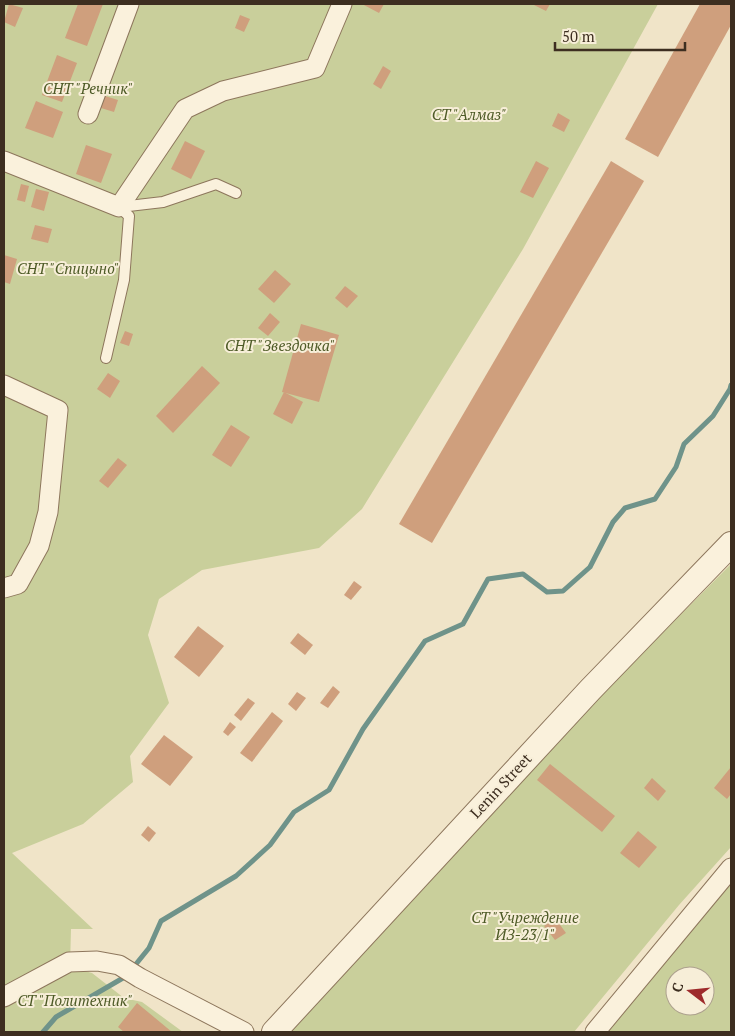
<svg xmlns="http://www.w3.org/2000/svg" width="735" height="1036" viewBox="0 0 735 1036" font-family="'PT Serif',serif">
  <rect width="100%" height="100%" fill="#f0e4c8"/>
  <!-- green -->
  <g fill="#c9cf9b" fill-rule="evenodd">
    <path d="M4 4H658L523 249 362 509 319 548 202 570 159 599 148 635 169 703 130 756 133 782 83 824 12 853 93 929H71L70 967 92 973 124 998 142 1002 183 1032H4Z"/>
    <path d="M731 564V847L679 905 574 1032H290L597 699Z"/>
    <path d="M731 876V1032H595ZM675 976H705V1006H675Z"/>
  </g>
  <g fill="none" stroke-linecap="round" stroke-linejoin="round">
    <!-- stream -->
    <g stroke="#6f938a" stroke-width="5">
      <path d="M132 969 149 948 161 921 236 876 270 845 294 812 329 790 363 729 425 641 463 624 488 579 523 574 547 592 563 591 590 567 613 522 625 508 655 499 676 467 684 444 713 416 730 389 731 385"/>
      <path d="M43 1032 56 1017 123 978 126 975"/>
    </g>
  </g>
  <!-- building -->
  <g fill="#cf9f7d">
    <path d="M9 4 23 8 15 27 4 22Z"/>
    <path d="M78 4H103L87 46 65 38Z"/>
    <path d="M362 4H384L379 13Z"/>
    <path d="M532 4H550L546 11Z"/>
    <path d="M700 4H731V25L658 157 625 139Z"/>
    <path d="M240 15 250 19 244 32 235 28Z"/>
    <path d="M57 55 77 63 62 102 42 95Z"/>
    <path d="M383 66 391 71 381 89 373 84Z"/>
    <path d="M105 96 118 100 114 112 101 108Z"/>
    <path d="M36 101 63 112 53 138 25 128Z"/>
    <path d="M558 113 570 120 564 132 552 126Z"/>
    <path d="M185 141 205 151 191 179 171 169Z"/>
    <path d="M86 145 112 154 101 183 76 174Z"/>
    <path d="M536 161 549 168 533 198 520 192Z"/>
    <path d="M611 161 644 181 432 543 399 524Z"/>
    <path d="M21 184 29 186 25 202 17 200Z"/>
    <path d="M36 189 49 192 44 211 31 207Z"/>
    <path d="M35 225 52 229 48 243 31 239Z"/>
    <path d="M4 255 17 259 10 284 4 282Z"/>
    <path d="M275 270 291 284 274 303 258 289Z"/>
    <path d="M345 286 358 296 347 308 335 298Z"/>
    <path d="M270 313 280 322 268 336 258 328Z"/>
    <path d="M301 324 339 335 319 402 282 392Z"/>
    <path d="M125 331 133 334 129 346 120 343Z"/>
    <path d="M202 366 220 383 173 433 156 416Z"/>
    <path d="M108 373 120 381 110 398 97 389Z"/>
    <path d="M284 392 303 402 292 424 273 414Z"/>
    <path d="M231 425 250 437 231 467 212 455Z"/>
    <path d="M118 458 127 465 108 488 99 481Z"/>
    <path d="M354 581 362 587 351 600 344 595Z"/>
    <path d="M198 626 224 646 199 677 174 657Z"/>
    <path d="M298 633 313 645 305 655 290 643Z"/>
    <path d="M333 686 340 692 328 708 320 703Z"/>
    <path d="M297 692 306 698 296 711 288 704Z"/>
    <path d="M248 698 255 703 241 721 234 715Z"/>
    <path d="M272 712 283 721 252 762 240 753Z"/>
    <path d="M230 722 236 727 228 736 223 732Z"/>
    <path d="M164 735 193 757 170 786 141 764Z"/>
    <path d="M550 764 615 816 602 832 537 780Z"/>
    <path d="M731 767V794L727 799 714 788Z"/>
    <path d="M652 778 666 791 658 801 644 788Z"/>
    <path d="M148 826 156 833 149 842 141 835Z"/>
    <path d="M638 831 657 847 639 868 620 853Z"/>
    <path d="M555 918 566 933 555 940 544 926Z"/>
    <path d="M137 1003 172 1032H124L118 1027Z"/>
  </g>
  <g fill="none" stroke-linecap="round" stroke-linejoin="round">
    <!-- service casing -->
    <g stroke="#8d765c" stroke-width="12">
      <g id="service">
        <path d="M120 207 163 202 216 184 236 193"/>
        <path d="M106 358 124 280 129 216 119 207"/>
      </g>
    </g>
    <!-- minor casing -->
    <g stroke="#8d765c" stroke-width="21">
      <g id="minor">
        <path d="M88 114 129 4"/>
        <path d="M4 161 119 207 185 109 223 91 315 68 342 4"/>
        <path d="M4 385 58 410 48 512 39 546 18 584 4 588"/>
        <path d="M4 997 69 962 97 961 119 965 140 978 244 1032"/>
        <path d="M595 1032 731 868"/>
      </g>
    </g>
    <!-- tertiary casing -->
    <g stroke="#8d765c" stroke-width="26">
      <path id="tertiary" d="M274 1032 590 690 731 544"/>
    </g>
    <!-- service -->
    <use href="#service" stroke="#faf1dc" stroke-width="10"/>
    <!-- minor -->
    <use href="#minor" stroke="#faf1dc" stroke-width="19"/>
    <!-- tertiary -->
    <use href="#tertiary" stroke="#faf1dc" stroke-width="24"/>
  </g>
  <g text-anchor="middle" stroke-width="4" stroke-linejoin="round" paint-order="stroke">
    <!-- park labels -->
    <g font-size="15" font-style="italic" fill="#4d5a26" stroke="#f7eed8">
      <text x="88" y="94">СНТ "Речник"</text>
      <text x="469" y="120">СТ "Алмаз"</text>
      <text x="68" y="274">СНТ "Спицыно"</text>
      <text x="280" y="351">СНТ "Звездочка"</text>
      <text x="525" y="923">СТ "Учреждение<tspan x="525" dy="17">ИЗ-23/1"</tspan></text>
      <text x="75" y="1006">СТ "Политехник"</text>
    </g>
    <!-- street labels -->
    <g font-size="15" fill="#3d2e20" stroke="#f7eed8">
      <text transform="translate(501 786) rotate(-47)" y="5">Lenin Street</text>
    </g>
  </g>
  <!-- border -->
  <rect width="735" height="1036" fill="none" stroke="#3d2e20" stroke-width="10"/>
  <!-- north arrow -->
  <g transform="translate(690 991) rotate(286)"><circle r="24" fill="#f7eed8" stroke="#ada18e"/>
  <path d="M0-4L9 19L0 12L-9 19Z" fill="#9e2a2b"/>
  <text y="-8" font-size="14" font-weight="bold" text-anchor="middle" fill="#3d2e20">С</text>
  </g>
  <!-- scale -->
  <path d="M555 42v8h130v-8" fill="none" stroke="#3d2e20" stroke-width="2.5"/>
  <text x="562" y="42" font-size="15" fill="#3d2e20" stroke="#f7eed8" stroke-width="4" paint-order="stroke">50 m</text>
</svg>
